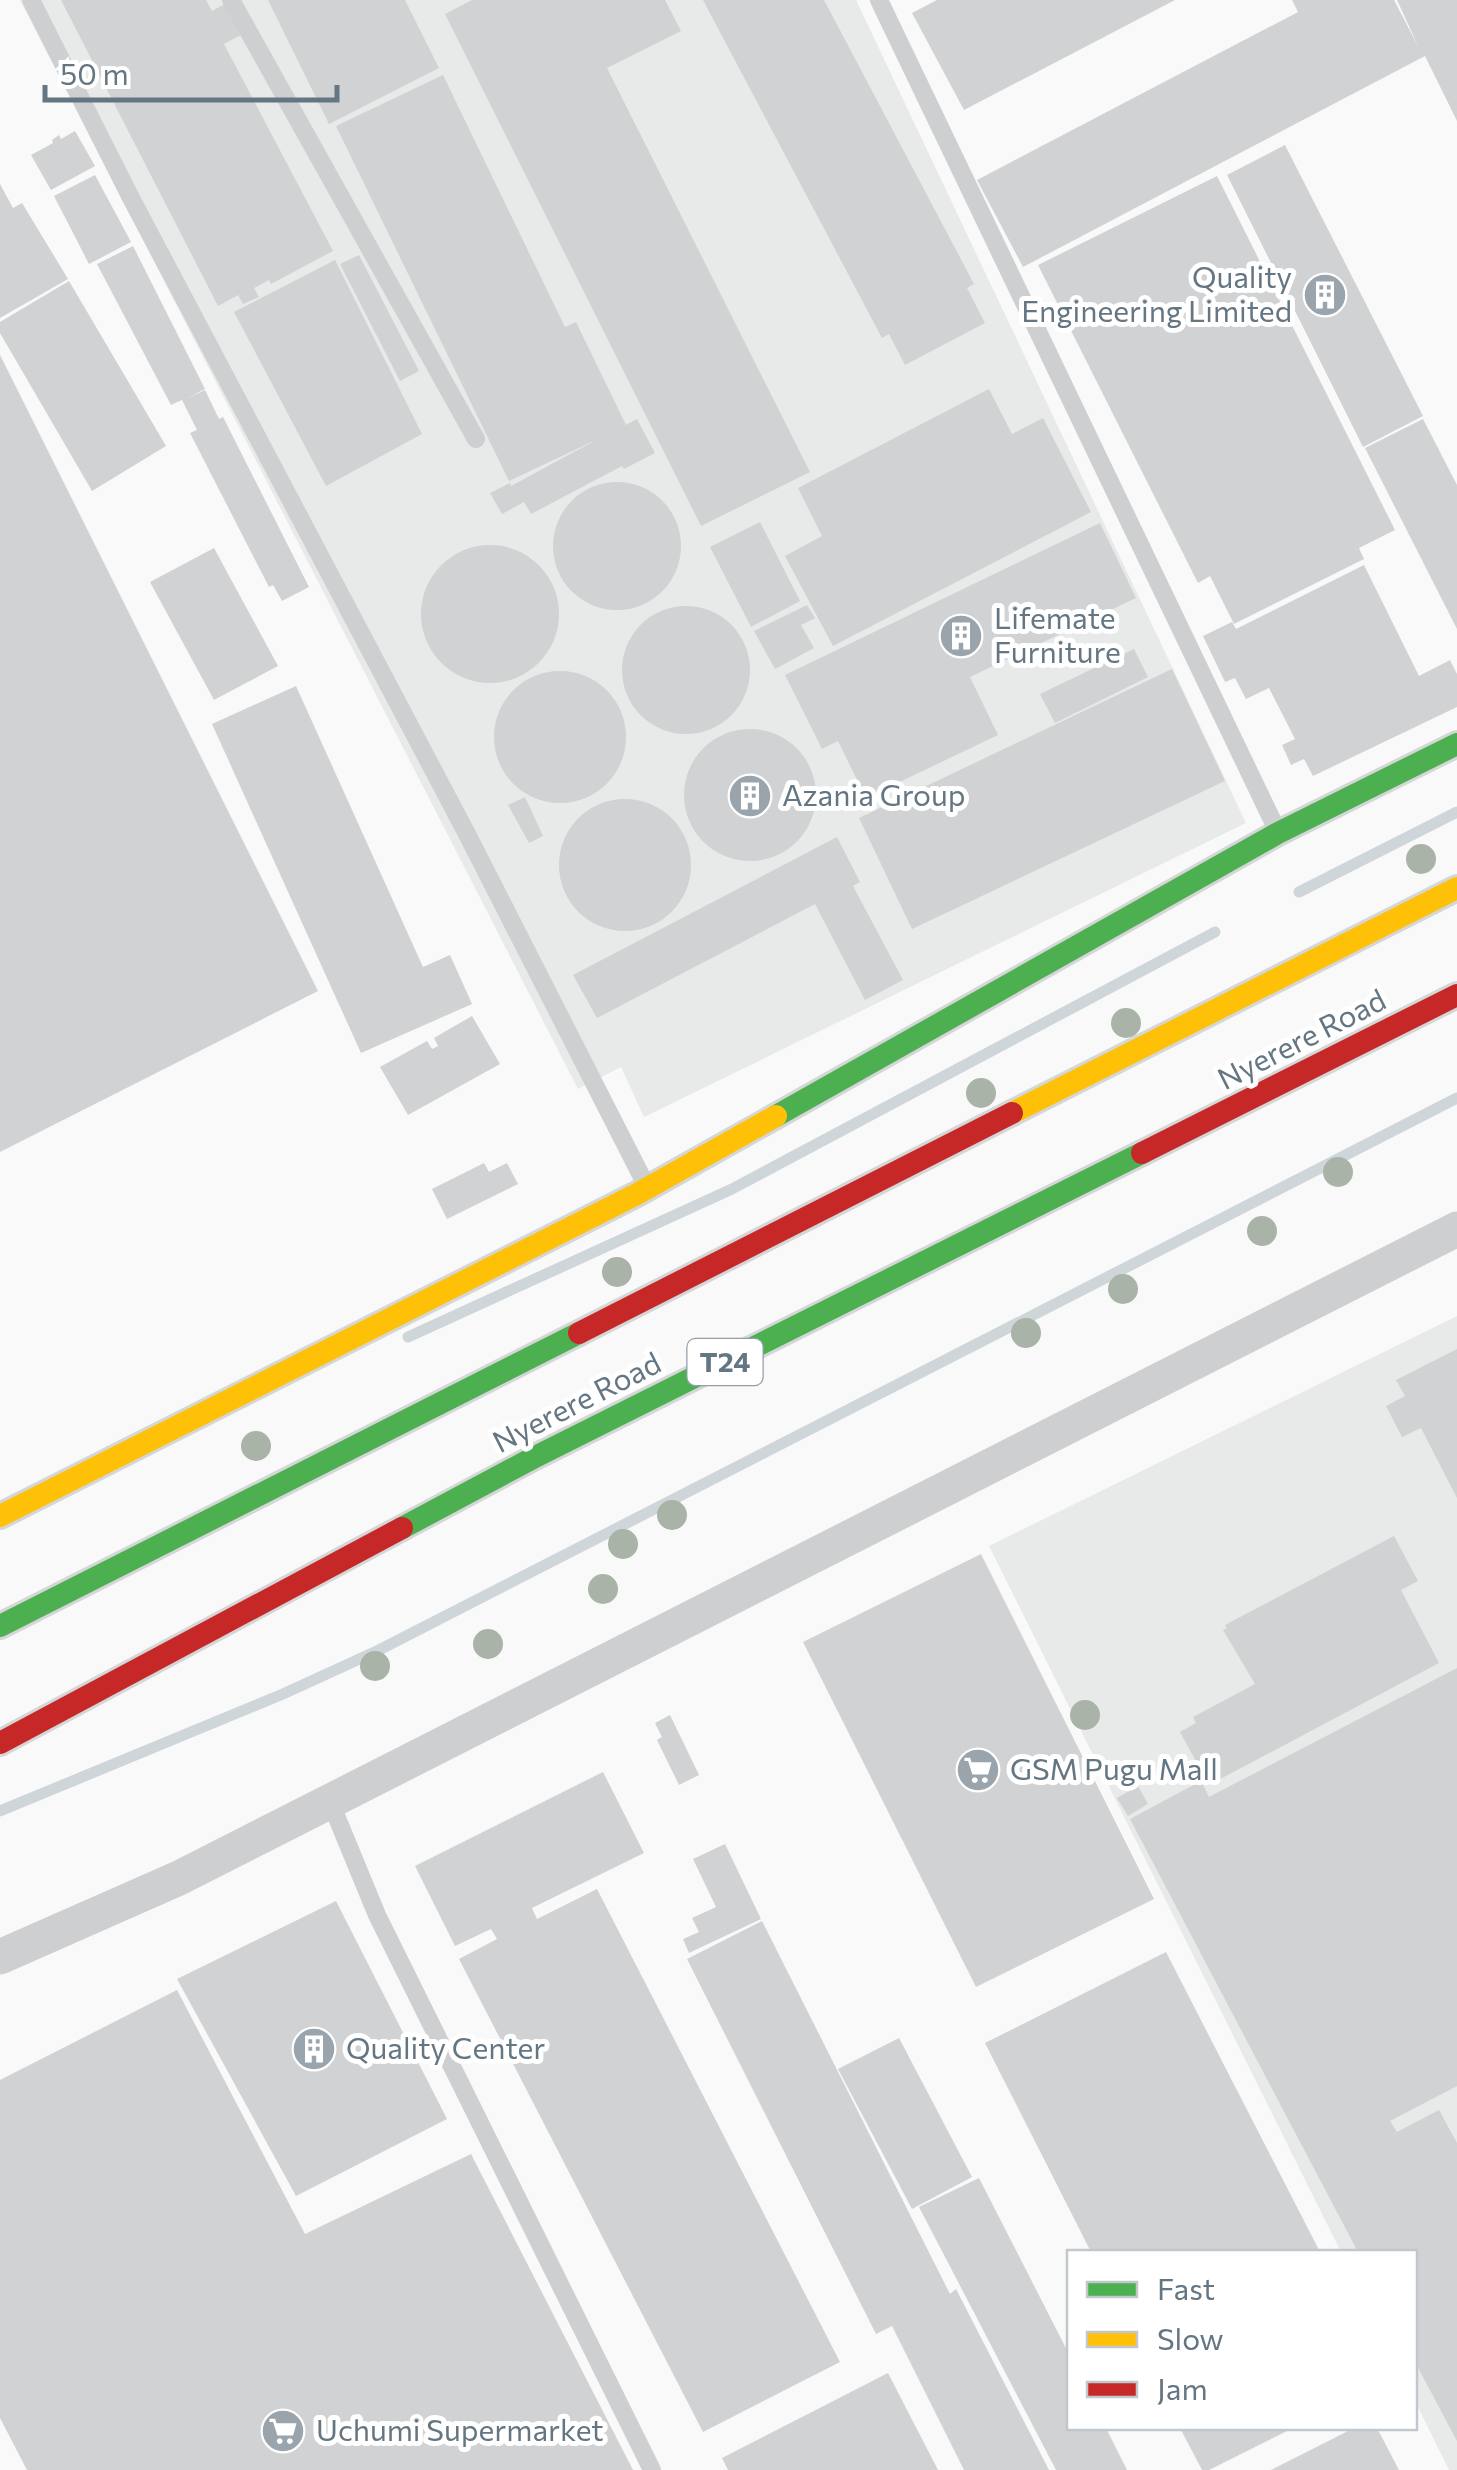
<svg xmlns="http://www.w3.org/2000/svg" width="1457" height="2470" viewBox="0 0 1457 2470" font-family="Commissioner,sans-serif">
  <rect width="100%" height="100%" fill="#f9f9f9"/>
  <!-- built -->
  <g fill="#e8e9e9">
    <path d="M20 0H856L1246 823 644 1117 621 1067 578 1089Z"/>
    <path d="M1457 1316V2470H1449L1415 2401 1414 2252H1341L989 1546Z"/>
  </g>
  <g fill="none" stroke-linecap="round" stroke-linejoin="round">
    <!-- stream -->
    <g stroke="#ced6d9" stroke-width="11">
      <path d="M1299 892 1457 812"/>
      <path d="M408 1337 732 1189 1215 932"/>
      <path d="M0 1811 283 1694 379 1650 1457 1098"/>
    </g>
  </g>
  <!-- building -->
  <g fill="#d0d2d3">
    <path d="M61 0H206L212 11 225 4 241 35 224 44 333 251 271 284 269 280 254 288 259 297 243 304 238 295 218 306Z"/>
    <path d="M268 0H405L439 68 329 124Z"/>
    <path d="M472 0H665L681 31 607 68 810 472 701 526 445 14Z"/>
    <path d="M703 0H824L974 284 967 288 985 323 905 365 889 334 882 338Z"/>
    <path d="M937 0H1175L964 110 912 13Z"/>
    <path d="M1292 0H1394L1418 46 1397 0H1457V121L1425 56 1023 267 977 180 1298 12Z"/>
    <path d="M443 75 565 327 576 322 626 425 637 419 655 453 624 469 622 466 531 514 524 502 502 514 490 493 510 483 511 486 598 439 509 481 336 126Z"/>
    <path d="M75 131 95 166 51 190 31 155 53 143 52 140 59 135 61 139Z"/>
    <path d="M1285 145 1423 416 1363 447 1227 175Z"/>
    <path d="M95 175 131 242 89 264 54 196Z"/>
    <path d="M1217 176 1395 530 1359 548 1364 559 1234 624 1210 576 1198 583 1038 265Z"/>
    <path d="M0 184 13 208 22 203 68 279 0 318Z"/>
    <path d="M133 246 205 389 186 399 205 390 219 419 223 417 309 587 282 601 273 585 269 587 190 433 197 430 182 400 171 405 97 264Z"/>
    <path d="M359 255 419 371 400 381 340 264Z"/>
    <path d="M335 260 422 434 326 486 234 312Z"/>
    <path d="M69 281 166 446 92 491 0 333V322Z"/>
    <path d="M0 355 318 991 0 1152Z"/>
    <path d="M989 389 1012 434 1043 418 1091 512 833 646 785 556 822 536 798 488Z"/>
    <path d="M1423 419 1457 485V629L1365 448Z"/>
    <circle cx="617" cy="546" r="64"/>
    <path d="M760 522 800 601 751 627 710 547Z"/>
    <path d="M1100 523 1136 598 970 677 998 735 866 798 838 741 822 749 785 675Z"/>
    <circle cx="490" cy="614" r="69"/>
    <path d="M214 548 278 666 214 700 150 582Z"/>
    <path d="M1364 565 1419 676 1450 660 1457 674V707L1313 776 1304 759 1291 765 1282 745 1295 739 1269 688 1246 699 1235 678 1225 682 1203 636 1232 622 1236 629Z"/>
    <path d="M807 605 815 618 801 625 814 648 775 669 754 631Z"/>
    <circle cx="686" cy="670" r="64"/>
    <path d="M1134 649 1148 677 1055 723 1040 694Z"/>
    <path d="M1172 669 1225 781 912 929 859 818Z"/>
    <circle cx="560" cy="737" r="66"/>
    <path d="M296 686 423 967 450 955 472 1004 361 1053 212 724Z"/>
    <circle cx="750" cy="795" r="66"/>
    <path d="M525 797 543 836 529 843 508 805Z"/>
    <circle cx="625" cy="865" r="66"/>
    <path d="M837 837 860 882 853 886 903 980 865 1000 815 904 597 1018 573 975Z"/>
    <path d="M472 1016 500 1064 408 1115 380 1067 427 1041 432 1049 438 1046 434 1038Z"/>
    <path d="M484 1163 489 1172 507 1163 518 1184 447 1219 432 1189Z"/>
    <path d="M1457 1349V1498L1421 1428 1402 1437 1386 1406 1405 1396 1396 1380Z"/>
    <path d="M1394 1536 1418 1581 1401 1590 1439 1663 1209 1785 1180 1732 1196 1723 1193 1717 1255 1684 1223 1630 1227 1628 1225 1625Z"/>
    <path d="M981 1554 1154 1899 976 1987 803 1642Z"/>
    <path d="M1457 1668V2086L1390 2121 1397 2132 1439 2110 1457 2143V2441L1414 2360V2252H1358L1130 1819 1201 1781 1209 1797Z"/>
    <path d="M670 1715 699 1775 679 1785 657 1740 662 1737 655 1723Z"/>
    <path d="M603 1772 644 1853 532 1908 537 1919 597 1889 840 2362 703 2432 459 1959 497 1939 491 1929 455 1946 415 1866Z"/>
    <path d="M1138 1786 1148 1804 1128 1816 1117 1798Z"/>
    <path d="M725 1844 761 1919 689 1953 683 1939 699 1932 692 1918 716 1907 693 1859Z"/>
    <path d="M336 1901 447 2119 296 2196 177 1979Z"/>
    <path d="M762 1921 950 2294 956 2289 1049 2470H964L892 2326 876 2334 687 1959Z"/>
    <path d="M1166 1952 1320 2252H1091L985 2043Z"/>
    <path d="M177 1990 305 2234 471 2154 633 2470H27L0 2418V2080Z"/>
    <path d="M899 2038 972 2177 912 2209 838 2069Z"/>
    <path d="M979 2178 1070 2356V2428H1106L1127 2470H1056L919 2207Z"/>
    <path d="M888 2373 938 2470H728L722 2458Z"/>
    <path d="M1180 2428H1293L1209 2470H1202Z"/>
    <path d="M1354 2428H1377L1399 2470H1271Z"/>
  </g>
  <g fill="none" stroke-linecap="round" stroke-linejoin="round">
    <!-- fast casing -->
    <g stroke="#d5d6d7" stroke-width="28">
      <g id="fast">
        <path d="M776 1116 1278 833 1457 744"/>
        <path d="M402 1528 533 1458 1142 1153"/>
        <path d="M0 1626 579 1333"/>
      </g>
    </g>
    <!-- slow casing -->
    <g stroke="#d5d6d7" stroke-width="28">
      <g id="slow">
        <path d="M1012 1113 1457 888"/>
        <path d="M0 1516 637 1194 776 1116"/>
      </g>
    </g>
    <!-- jam casing -->
    <g stroke="#d5d6d7" stroke-width="28">
      <g id="jam">
        <path d="M1142 1153 1457 995"/>
        <path d="M579 1333 1012 1113"/>
        <path d="M0 1743 402 1528"/>
      </g>
    </g>
    <!-- lane -->
    <g stroke="#cecfd0" stroke-width="18">
      <path d="M31 0 131 198 467 834 647 1187"/>
      <path d="M231 0 476 439"/>
      <path d="M879 0 1276 828"/>
      <path d="M330 1801 377 1915 652 2470"/>
    </g>
    <!-- street -->
    <path stroke="#cecfd0" stroke-width="35" d="M0 1957 179 1878 1457 1229"/>
    <!-- fast -->
    <use href="#fast" stroke="#4caf50" stroke-width="22"/>
    <!-- slow -->
    <use href="#slow" stroke="#ffc107" stroke-width="22"/>
    <!-- jam -->
    <use href="#jam" stroke="#c62828" stroke-width="22"/>
  </g>
  <!-- trees -->
  <g fill="#a9b3a7">
    <circle cx="1421" cy="859" r="15"/>
    <circle cx="1126" cy="1023" r="15"/>
    <circle cx="981" cy="1093" r="15"/>
    <circle cx="1338" cy="1172" r="15"/>
    <circle cx="1262" cy="1231" r="15"/>
    <circle cx="617" cy="1272" r="15"/>
    <circle cx="1123" cy="1289" r="15"/>
    <circle cx="1026" cy="1333" r="15"/>
    <circle cx="256" cy="1446" r="15"/>
    <circle cx="672" cy="1515" r="15"/>
    <circle cx="623" cy="1544" r="15"/>
    <circle cx="603" cy="1589" r="15"/>
    <circle cx="488" cy="1644" r="15"/>
    <circle cx="375" cy="1666" r="15"/>
    <circle cx="1085" cy="1715" r="15"/>
  </g>
  <!-- icons -->
  <defs>
    <g id="building-disc" transform="scale(2.25)"><circle r="9.5" fill="#99a4ac" stroke="#fff"/><path d="M-4-6H4V6H1V3H-1V6H-4ZM-2.5-4.3h1.7v1.8h-1.7ZM.8-4.3h1.7v1.8H.8ZM-2.5-1h1.7V.8h-1.7ZM.8-1h1.7V.8H.8Z" fill="#fff"/></g>
    <g id="supermarket-disc" transform="scale(2.25)"><circle r="9.5" fill="#99a4ac" stroke="#fff"/><path d="M-6-5.5h2.5l.6 2H6L4.5 2H-2.5L-4.4-4H-6ZM-1.5 3.2a1.3 1.3 0 1 0 .1 0ZM3 3.2a1.3 1.3 0 1 0 .1 0Z" fill="#fff"/></g>
  </defs>
  <g fill-rule="evenodd">
    <use href="#building-disc" x="1325" y="295"/>
    <use href="#building-disc" x="961" y="636"/>
    <use href="#building-disc" x="750" y="796"/>
    <use href="#supermarket-disc" x="978" y="1770"/>
    <use href="#building-disc" x="314" y="2049"/>
    <use href="#supermarket-disc" x="283" y="2431"/>
  </g>
  <g text-anchor="middle" stroke-width="10" stroke-linejoin="round" paint-order="stroke">
    <!-- shield labels -->
    <rect fill="#fff" stroke="#939fa8" stroke-width="2.5" x="687.5" y="1339" width="75" height="46" rx="8"/>
    <g font-size="28" font-weight="bold" fill="#657683">
      <text x="725" y="1372">T24</text>
    </g>
    <!-- poi labels -->
    <g font-size="30" fill="#657683" stroke="#fff" text-anchor="start">
      <text x="1292" y="288" text-anchor="end">Quality<tspan x="1292" dy="34">Engineering Limited</tspan></text>
      <text x="994" y="629">Lifemate<tspan x="994" dy="34">Furniture</tspan></text>
      <text x="782" y="806">Azania Group</text>
      <text x="1010" y="1780">GSM Pugu Mall</text>
      <text x="346" y="2059">Quality Center</text>
      <text x="316" y="2441">Uchumi Supermarket</text>
    </g>
    <!-- street labels -->
    <g font-size="30" fill="#657683" stroke="#fff">
      <text transform="translate(1302 1040) rotate(-27)" y="10">Nyerere Road</text>
      <text transform="translate(577 1403) rotate(-27)" y="10">Nyerere Road</text>
    </g>
  </g>
  <!-- legend -->
  <rect x="1067" y="2250" width="350" height="180" fill="#ffffff" stroke="#c1c8cd" stroke-width="2.5"/>
  <rect x="1087" y="2282" width="50" height="15" fill="#4caf50" stroke="#c1c8cd" stroke-width="2.5"/>
  <text x="1157" y="2300" font-size="30" fill="#657683">Fast</text>
  <rect x="1087" y="2332" width="50" height="15" fill="#ffc107" stroke="#c1c8cd" stroke-width="2.5"/>
  <text x="1157" y="2350" font-size="30" fill="#657683">Slow</text>
  <rect x="1087" y="2382" width="50" height="15" fill="#c62828" stroke="#c1c8cd" stroke-width="2.5"/>
  <text x="1157" y="2400" font-size="30" fill="#657683">Jam</text>
  <!-- scale -->
  <path d="M45 85v15h292v-15" fill="none" stroke="#657683" stroke-width="5"/>
  <text x="60" y="85" font-size="30" fill="#657683" stroke="#ffffff" stroke-width="8" paint-order="stroke">50 m</text>
</svg>
